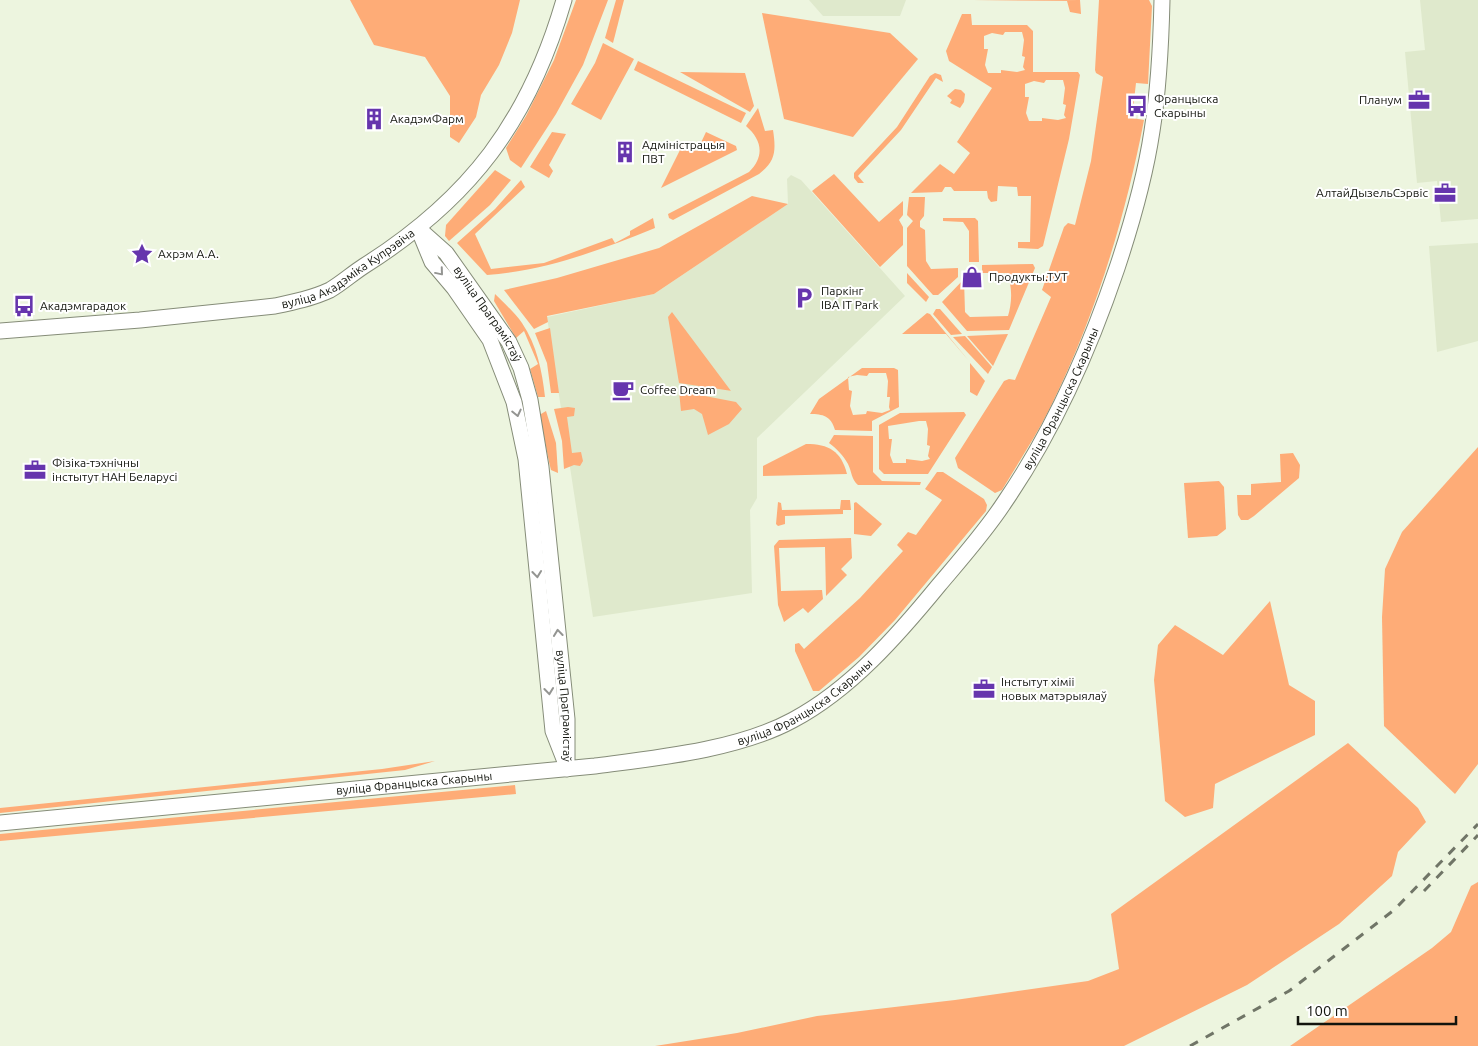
<svg xmlns="http://www.w3.org/2000/svg" width="1478" height="1046" viewBox="0 0 1478 1046" font-family="Ubuntu,sans-serif">
  <rect width="100%" height="100%" fill="#edf5df"/>
  <!-- built -->
  <g fill="#dfe9cc">
    <path d="M809 0H906L900 16H823Z"/>
    <path d="M1420 0H1478V219L1441 222 1437 181 1417 183 1405 52 1425 50Z"/>
    <path d="M791 175 801 180 905 296 757 438V498L750 510 752 593 593 617 547 317 654 294 788 204 787 179Z"/>
    <path d="M1478 243V341L1437 352 1429 246Z"/>
  </g>
  <!-- green -->
  <g fill="#feac77" fill-rule="evenodd">
    <path d="M350 0H520L512 33 499 65 481 95 476 117 459 143 450 137V96L425 57 374 45Z"/>
    <path d="M576 0H608L583 65 556 114 521 168 510 160 506 148 526 116 554 60Z"/>
    <path d="M616 0H624L613 43 605 38Z"/>
    <path d="M1080 0 1081 14 1070 12 1067 1H973Z"/>
    <path d="M1099 0H1149L1152 6 1148 84 1136 83 1132 118 1144 120C1125 219 1095 317 1050 408 1036 436 1018 463 1002 490L995 493 958 468 955 458 1004 381 1009 379 1015 380 1051 297 1042 290 1064 227 1068 223 1075 225 1091 161 1103 77 1096 73 1095 70Z"/>
    <path d="M762 13 890 33 918 59 853 137 784 119Z"/>
    <path d="M962 14H971L972 25H1027L1033 31V72H1078L1080 75 1069 139 1043 246 1038 249 1018 248V242H1030L1031 196H1018L1017 187 998 186 997 201 991 202 988 198 987 191H954L951 187H945L942 192 911 193 940 164 954 174 970 153 957 142 992 88 949 61 946 51ZM1005 32H1022L1024 40 1022 56 1025 57 1023 67 1025 70 1017 72 1001 70V73H988L985 65 988 49H984V36L992 33 1003 35ZM1046 80H1063L1065 88 1063 104 1066 105 1064 115 1066 118 1058 120 1042 118V121H1029L1026 113 1029 97H1025V84L1034 81 1044 83Z"/>
    <path d="M603 43 634 59 601 120 571 104 595 63Z"/>
    <path d="M638 61 746 113 741 123 634 70Z"/>
    <path d="M680 72 745 73 754 106 750 112Z"/>
    <path d="M935 73 941 75 943 82 936 78 901 130 858 176 864 183H858L854 178V173L897 127 930 76Z"/>
    <path d="M955 89 961 90 965 94 964 102 960 108 950 103 952 100 947 96Z"/>
    <path d="M758 108 765 131 773 130C776 150 776 161 759 174L673 220 669 218 668 214 749 172C765 156 762 140 746 126Z"/>
    <path d="M552 132 566 134 549 165 553 171 549 178 530 167Z"/>
    <path d="M706 132 736 146 737 150 661 188 683 144 697 151Z"/>
    <path d="M495 170 511 180 490 205 449 241 445 236 446 225Z"/>
    <path d="M834 174 879 222 903 201V215L899 220 903 227V245L880 267 812 191Z"/>
    <path d="M521 180 525 187 475 234 491 269 544 263 612 238 615 243 630 235V231L653 218 655 228C601 250 545 271 487 275L457 243 495 209Z"/>
    <path d="M752 196 788 204 654 294 547 316 548 322 534 329 504 290 557 278 659 248Z"/>
    <path d="M909 197H925L924 216 920 221V227L925 230 926 261 931 269 958 268V277L938 295H933L907 266V228L913 221 907 215Z"/>
    <path d="M943 218H975L978 221 979 262H969V231L963 222 943 221Z"/>
    <path d="M1033 264 1035 268 1009 330 967 331 942 302 964 279 965 312 970 317 1008 316C1012 303 1013 285 1006 273H982V265Z"/>
    <path d="M907 273 929 297 926 302 907 283Z"/>
    <path d="M495 294C504 303 515 313 522 323 537 345 542 371 545 397H538L530 369 538 364 524 331 516 338 494 301Z"/>
    <path d="M936 309H940L962 334 951 335 933 314Z"/>
    <path d="M672 312 731 391H732L679 383 668 317Z"/>
    <path d="M927 313 930 314 969 361 946 334H902Z"/>
    <path d="M550 328 559 393H551L547 363 535 333Z"/>
    <path d="M1008 334 993 366 967 336Z"/>
    <path d="M965 336 992 367 988 374 953 337Z"/>
    <path d="M970 363 985 381 977 396 970 392Z"/>
    <path d="M862 368H894L898 370 899 407 872 421V431L835 430C831 416 823 414 810 414L819 399ZM869 373H886L888 381 887 397H890L889 407 890 410 882 413 867 411 866 414 853 415 850 406 852 391 849 390 848 377 857 375 867 376Z"/>
    <path d="M679 391 736 402 742 409 729 424 708 435 702 414 694 409 681 411Z"/>
    <path d="M568 407 575 408 574 416 567 417 572 453 581 452 583 461 580 466 574 465 564 469 562 441 554 409Z"/>
    <path d="M546 411 556 443 558 473 551 470C549 463 540 419 541 414Z"/>
    <path d="M964 412 966 415 928 474H884L879 469V425L900 413ZM919 421H926L928 429 927 445 930 446 928 456 930 459 922 461 906 459V463H893L890 455 892 439H889L888 426Z"/>
    <path d="M834 435 873 436V472L882 481 921 482 920 485H858C851 479 852 472 848 464 843 455 837 449 829 443Z"/>
    <path d="M806 444C829 444 841 451 847 474L763 476V466Z"/>
    <path d="M1478 447V764L1455 794 1384 726 1382 617 1385 569 1402 532Z"/>
    <path d="M1293 453 1300 465 1299 478 1254 516 1248 520H1241L1238 515 1237 495H1251V484L1281 482 1280 454Z"/>
    <path d="M937 472H943L984 499 987 505 986 511 895 620 859 657 819 691H813L795 651V644L799 643 804 649 860 598 903 551 897 545 908 532 916 535 942 500 925 489Z"/>
    <path d="M1219 481 1224 487 1226 529 1217 536 1188 538 1184 483Z"/>
    <path d="M841 500H850L851 510H843V514L785 516V524L778 526 776 524 778 502 781 503 782 510 840 509Z"/>
    <path d="M856 502 882 524 871 536 854 534V503Z"/>
    <path d="M851 538 852 558 841 569 847 575 826 596 825 547 779 548 781 591 822 590 823 599 808 613 803 608 784 622 778 605 774 546 779 540Z"/>
    <path d="M1270 601 1289 685 1315 701V735L1215 784 1213 808 1185 817 1165 801 1154 680 1158 645 1175 625 1223 655Z"/>
    <path d="M1348 743 1418 808 1426 822 1398 852 1392 876 1339 924 1247 985 1124 1046H655L737 1033 817 1016 955 1000 1088 981 1119 969 1111 914Z"/>
    <path d="M435 761 405 770 0 813V808L382 769Z"/>
    <path d="M515 785 516 794 0 841V834Z"/>
    <path d="M1478 882V1046H1290L1432 948 1451 932 1471 886Z"/>
  </g>
  <g fill="none" stroke-linecap="round" stroke-linejoin="round">
    <!-- major casing -->
    <g stroke="#858c78" stroke-width="17">
      <g id="major">
        <path id="s1" d="M419 229 446 253 509 342 521 368 530 400 541 467 567 719V769"/>
        <path d="M420 233 432 262 454 288 490 340 514 402 526 459 553 731 564 759"/>
        <path id="s2" d="M0 331 140 320 275 306C294 302 313 298 330 290 342 283 353 273 364 266 470 199 529 121 564 0"/>
        <path id="s3" d="M0 823 595 766C657 758 738 750 793 720 851 689 898 635 939 585 961 559 985 532 1004 503 1054 430 1089 351 1117 268 1132 223 1145 178 1152 131 1159 87 1161 44 1162 0"/>
      </g>
    </g>
    <!-- major -->
    <use href="#major" stroke="#fff" stroke-width="15"/>
    <!-- rail -->
    <g stroke="#707567" stroke-width="3" stroke-dasharray="9 9" stroke-linecap="butt">
      <path d="M1424 891 1478 835"/>
      <path d="M1190 1046 1289 991 1394 910 1478 824"/>
    </g>
  </g>
  <!-- one-way arrows -->
  <defs><path id="oneway-chevron" d="M-2-3.5L2.5 0L-2 3.5" fill="none" stroke-width="1.6" stroke-linecap="round" stroke-linejoin="round" transform="scale(1.25)"/></defs>
  <g stroke="#949592">
    <use href="#oneway-chevron" transform="translate(440 272) rotate(50)"/>
    <use href="#oneway-chevron" transform="translate(517 413) rotate(77)"/>
    <use href="#oneway-chevron" transform="translate(537 574) rotate(84)"/>
    <use href="#oneway-chevron" transform="translate(558 633) rotate(-96)"/>
    <use href="#oneway-chevron" transform="translate(549 691) rotate(84)"/>
  </g>
  <!-- icons -->
  <defs>
    <g id="office-bare" transform="scale(1.725)"><path d="M-6-3h4V-5.5h4V-3h4V5H-6ZM-1-4.5V-3h2v-1.5ZM-6 0V1H6V0Z" fill="#6635ad" stroke="#fff" stroke-width="2.5" paint-order="stroke"/></g>
    <g id="bus-bare" transform="scale(1.725)"><path d="M-5-6H5V4H4V6H2V4H-2V6H-4V4H-5ZM-3.5-4V0h7V-4ZM-3.5 1.2v1.5H-2V1.2ZM2 1.2v1.5H3.5V1.2Z" fill="#6635ad" stroke="#fff" stroke-width="2.5" paint-order="stroke"/></g>
    <g id="building-bare" transform="scale(1.725)"><path d="M-4-6H4V6H1V3H-1V6H-4ZM-2.5-4.3h1.7v1.8h-1.7ZM.8-4.3h1.7v1.8H.8ZM-2.5-1h1.7V.8h-1.7ZM.8-1h1.7V.8H.8Z" fill="#6635ad" stroke="#fff" stroke-width="2.5" paint-order="stroke"/></g>
    <g id="sight-bare" transform="scale(1.725)"><path d="M0-6L1.8-2.2L6-1.7L2.9 1.2L3.7 5.4L0 3.3L-3.7 5.4L-2.9 1.2L-6-1.7L-1.8-2.2Z" fill="#6635ad" stroke="#fff" stroke-width="2.5" paint-order="stroke"/></g>
    <g id="shop-bare" transform="scale(1.725)"><path d="M-5-2.5h2.3a2.7 3.5 0 0 1 5.4 0H5L5.5 6h-11ZM-1.5-2.5h3a1.5 2.3 0 0 0-3 0Z" fill="#6635ad" stroke="#fff" stroke-width="2.5" paint-order="stroke"/></g>
    <g id="parking-bare" transform="scale(1.725)"><path d="M-3.5-5.5H1a3.5 3.5 0 0 1 0 7H-1V5.5H-3.5ZM-1-3.4V-.6H.8a1.4 1.4 0 0 0 0-2.8Z" fill="#6635ad" stroke="#fff" stroke-width="2.5" paint-order="stroke"/></g>
    <g id="cafe-bare" transform="scale(1.725)"><path d="M-5.5-4.5H6V0H3Q3 3.5 0 3.5H-2.5Q-5.5 3.5-5.5 0ZM3-3.2v2h1.7v-2ZM-6 4.5H4V6H-6Z" fill="#6635ad" stroke="#fff" stroke-width="2.5" paint-order="stroke"/></g>
  </defs>
  <g fill-rule="evenodd">
    <use href="#office-bare" x="1419" y="100"/>
    <use href="#bus-bare" x="1137" y="106"/>
    <use href="#building-bare" x="374" y="119"/>
    <use href="#building-bare" x="625" y="152"/>
    <use href="#office-bare" x="1445" y="193"/>
    <use href="#sight-bare" x="142" y="254"/>
    <use href="#shop-bare" x="972" y="277"/>
    <use href="#parking-bare" x="804" y="298"/>
    <use href="#bus-bare" x="24" y="306"/>
    <use href="#cafe-bare" x="623" y="390"/>
    <use href="#office-bare" x="35" y="470"/>
    <use href="#office-bare" x="984" y="689"/>
  </g>
  <g text-anchor="middle" stroke-width="4" stroke-linejoin="round" paint-order="stroke">
    <!-- poi labels -->
    <g font-size="12" fill="#12140d" stroke="#fff" text-anchor="start">
      <text x="1154" y="103">Францыска<tspan x="1154" dy="14">Скарыны</tspan></text>
      <text x="1402" y="104" text-anchor="end">Планум</text>
      <text x="390" y="123">АкадэмФарм</text>
      <text x="642" y="149">Адміністрацыя<tspan x="642" dy="14">ПВТ</tspan></text>
      <text x="1428" y="197" text-anchor="end">АлтайДызельСэрвіс</text>
      <text x="158" y="258">Ахрэм А.А.</text>
      <text x="989" y="281">Продукты.ТУТ</text>
      <text x="821" y="295">Паркінг<tspan x="821" dy="14">IBA IT Park</tspan></text>
      <text x="40" y="310">Акадэмгарадок</text>
      <text x="640" y="394">Coffee Dream</text>
      <text x="52" y="467">Фізіка-тэхнічны<tspan x="52" dy="14">інстытут НАН Беларусі</tspan></text>
      <text x="1001" y="686">Інстытут хіміі<tspan x="1001" dy="14">новых матэрыялаў</tspan></text>
    </g>
    <!-- street labels -->
    <g font-size="12" fill="#12140d" stroke="#fff">
      <text dy="4" stroke="none"><textPath href="#s2" startOffset="359">вуліца Акадэміка Купрэвіча</textPath></text>
      <text dy="4" stroke="none"><textPath href="#s1" startOffset="110">вуліца Праграмістаў</textPath></text>
      <text dy="4" stroke="none"><textPath href="#s3" startOffset="1226">вуліца Францыска Скарыны</textPath></text>
      <text dy="4" stroke="none"><textPath href="#s3" startOffset="821">вуліца Францыска Скарыны</textPath></text>
      <text dy="4" stroke="none"><textPath href="#s1" startOffset="515">вуліца Праграмістаў</textPath></text>
      <text dy="4" stroke="none"><textPath href="#s3" startOffset="416">вуліца Францыска Скарыны</textPath></text>
    </g>
  </g>
  <!-- scale -->
  <path d="M1298 1016v8h158v-8" fill="none" stroke="#12140d" stroke-width="2.5"/>
  <text x="1306" y="1016" font-size="15" fill="#12140d" stroke="#ffffff" stroke-width="4" paint-order="stroke">100 m</text>
</svg>
